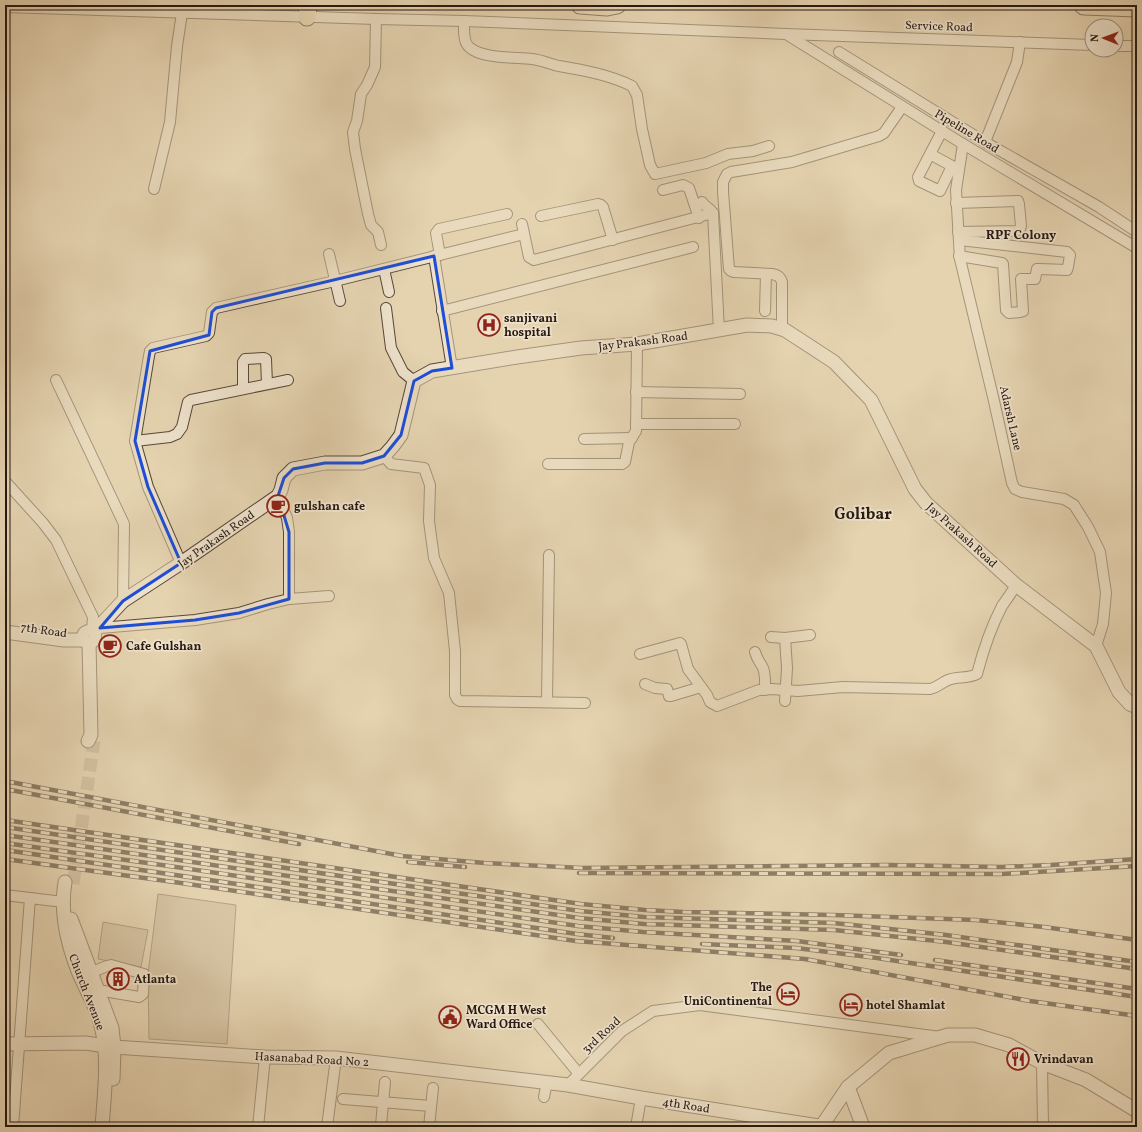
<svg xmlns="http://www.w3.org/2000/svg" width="1142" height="1132" viewBox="0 0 1142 1132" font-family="Vollkorn,serif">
  <rect width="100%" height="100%" fill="#e5d3b0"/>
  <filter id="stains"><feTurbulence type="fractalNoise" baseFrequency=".005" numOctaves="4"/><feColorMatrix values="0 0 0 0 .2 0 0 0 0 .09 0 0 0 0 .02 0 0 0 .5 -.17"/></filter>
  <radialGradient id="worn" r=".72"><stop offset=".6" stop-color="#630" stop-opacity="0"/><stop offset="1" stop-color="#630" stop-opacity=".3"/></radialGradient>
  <!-- green -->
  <g fill="#c5b395" stroke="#766653">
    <path d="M158 894 236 905 227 1044 149 1039 148 974Z"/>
    <path d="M103 922 148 930 141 967 98 959Z"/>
  </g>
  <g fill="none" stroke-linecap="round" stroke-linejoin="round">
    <!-- tertiary-tunnel -->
    <path stroke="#bfae90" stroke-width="13" stroke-dasharray="13 6" stroke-linecap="butt" d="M73 884 94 741"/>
    <!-- minor casing -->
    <g stroke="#564839" stroke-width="12">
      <g id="minor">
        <path d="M5 7 376 19 464 21 786 34 1092 45"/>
        <path d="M376 19 375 67 367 85 361 94 357 121 353 132 355 149 368 214 371 225 378 232 381 245"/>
        <path d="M464 21C464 29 463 42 469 47 482 59 515 57 532 59 541 60 550 64 559 66 583 70 610 75 632 86L637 95 642 129 650 165 655 174 706 163 728 154 753 151 769 146"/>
        <path d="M786 34 963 144 1137 248"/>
        <path d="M1020 42 1017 62 985 142 1099 207 1137 232"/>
        <path d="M1116 46H1137"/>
        <path d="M839 52 985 142"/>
        <path d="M963 144 956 190 960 259 994 401 1012 483 1015 489 1022 492 1064 499 1074 505 1088 527 1100 552 1106 593 1103 624 1096 646"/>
        <path d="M930 154 952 166 940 191 919 181 918 177 942 131"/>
        <path d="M154 189 170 122 177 46 182 13"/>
        <path d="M663 190 683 185 689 188 699 218"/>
        <path d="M702 202C705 207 710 208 713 213L719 331"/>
        <path d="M956 203 1018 201 1019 204 1021 226 1020 229 1017 231 958 232"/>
        <path d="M541 216 598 204 601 205 603 207 613 240"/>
        <path d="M522 224 529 257 534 260 713 213"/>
        <path d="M959 240 1067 252 1070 255 1068 267 1067 270 1039 269H1037L1035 279H1021L1023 311 1020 312 1009 313 1006 310 1003 264 1002 263 959 256"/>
        <path d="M329 254 340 301"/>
        <path d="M440 255 436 233 439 229 507 214"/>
        <path d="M434 256 452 368"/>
        <path d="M384 269 389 292"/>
        <path d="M386 308 391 348 403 372 414 381"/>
        <path d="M442 311 693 247"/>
        <path d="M765 311 766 274"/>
        <path d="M782 329V282C780 276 777 275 772 274L734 272 731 271 729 269 723 192V182L727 174 731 172 792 162 879 136 884 133 902 107"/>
        <path d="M56 380 124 524 123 601"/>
        <path d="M243 389V362L245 359 264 358 266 359 267 384"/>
        <path d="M636 392 740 394"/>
        <path d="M636 424H735"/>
        <path d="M584 439 632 438"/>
        <path d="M135 441 170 437 177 434 182 427 188 402 191 400 288 380"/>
        <path d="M384 456 391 464 424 468 430 485 429 521 434 558 449 593 455 651V695L457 699 460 701 585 703"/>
        <path d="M548 464H622L625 462 629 442 636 431 637 344"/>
        <path d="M5 481 43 523 56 540 93 617 92 630"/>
        <path d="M278 496 287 518 289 532V599"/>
        <path d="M181 563 148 487 135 441 149 356 150 351 153 348 206 336 209 333 212 312 216 308 335 281 524 234"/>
        <path d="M100 628 195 620 239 613 268 604 289 599 329 596"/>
        <circle cx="89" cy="637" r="7"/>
        <path d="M771 637 785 638 810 635"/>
        <path d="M755 652C757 659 759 661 762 666 766 672 765 683 765 690"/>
        <path d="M640 654 680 643 681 644 688 669 707 695 710 702 717 706 759 690 772 689 798 691 843 687 930 689C938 687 941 683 948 680 957 676 968 679 977 674 983 651 991 627 1002 606 1007 599 1012 592 1016 585"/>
        <path d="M645 684 655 688 667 689 669 696H671L701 687"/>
        <path d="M785 701 787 668 785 638"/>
        <path d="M547 702 549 555"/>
        <path d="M5 895 63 902"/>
        <path d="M85 975 107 966 111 965 144 974 143 994 139 997 98 990"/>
        <path d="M538 1024 579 1074"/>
        <path d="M1042 1063 1043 1127"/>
        <path d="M568 1085 622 1031 653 1011 700 1005 940 1037"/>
        <path d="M544 1097 547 1082"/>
        <path d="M343 1099 431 1106"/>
        <path d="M381 1125 385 1082"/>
        <path d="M13 1127 30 898"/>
        <path d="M258 1127 265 1057"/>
        <path d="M327 1127 336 1058"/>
        <path d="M429 1127 433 1088"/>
        <path d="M636 1127 641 1098"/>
      </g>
    </g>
    <!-- tertiary casing -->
    <g stroke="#564839" stroke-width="15">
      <g id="tertiary">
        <path d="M5 632 64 640H84"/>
        <path d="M94 632 123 601 181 563 278 496 281 490 284 478 293 469 325 463H362L384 456 393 446 401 435 414 381 432 371 517 357 581 348 637 344 747 325 772 326 785 330 834 362 871 400 915 489 926 503 1016 585 1096 646 1119 692 1130 704 1137 707"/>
        <path d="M88 741 91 735 89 643"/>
        <path d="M65 882C60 912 67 943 78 971 86 991 98 1008 102 1030 109 1059 104 1097 102 1127"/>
        <path d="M71 919 112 1028 114 1047 113 1079"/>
        <path d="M5 1044 85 1043 114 1047 265 1057 336 1058 568 1085 641 1098 825 1127"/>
        <path d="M848 1087 863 1127"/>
        <path d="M821 1127 848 1087 889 1053 948 1035H975L1009 1045 1042 1063 1086 1080 1137 1111"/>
      </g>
    </g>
    <!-- trunk casing -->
    <g stroke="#271911" stroke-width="19">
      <g id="trunk">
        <path d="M580 5 607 7 617 5"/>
        <path d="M307 17 308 5"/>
      </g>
    </g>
    <!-- motorway casing -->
    <g stroke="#271911" stroke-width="21">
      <path id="motorway" d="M1084 5 1137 7"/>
    </g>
    <!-- minor -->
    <use href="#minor" stroke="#eee2cc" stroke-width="10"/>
    <!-- tertiary -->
    <use href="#tertiary" stroke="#eee2cc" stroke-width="13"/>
    <!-- trunk -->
    <use href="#trunk" stroke="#e5d3b0" stroke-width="17"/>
    <!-- motorway -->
    <use href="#motorway" stroke="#e5d3b0" stroke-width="19"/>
    <!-- rail casing -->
    <g stroke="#271911" stroke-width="4.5">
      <g id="rail">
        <path d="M5 781 402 856 485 863 582 868 888 865 1001 867 1051 865 1137 859"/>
        <path d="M5 789 299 844"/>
        <path d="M5 820 581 904 645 910 683 912 833 915 976 920 1044 927 1137 940"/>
        <path d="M5 827 580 911 644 917 834 923 946 935 1137 962"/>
        <path d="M5 835 579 918 644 924 834 930 946 942 1137 969"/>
        <path d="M5 843 183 868 578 926 643 932 797 941 901 955"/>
        <path d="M5 850 577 934 613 938"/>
        <path d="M5 859 181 883 576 941 805 959 1030 1001 1137 1016"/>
        <path d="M408 862 465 867"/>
        <path d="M579 873 1002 874 1137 866"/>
        <path d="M702 944 796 948 877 958 1137 997"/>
        <path d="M935 960 1137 989"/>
      </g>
    </g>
    <!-- rail -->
    <use href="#rail" stroke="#eee2cc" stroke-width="3" stroke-dasharray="9" stroke-linecap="butt"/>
  </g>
  <!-- marked area -->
  <path d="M0 0H1142V1132H0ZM434 256 452 368 432 371 414 381 401 435 384 456 362 463H325L293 469 284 478 278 496 289 532V599L239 613 195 620 100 628 123 601 181 563 148 487 135 441 150 351 209 335 212 312 216 308Z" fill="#e5d3b0" fill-opacity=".55" fill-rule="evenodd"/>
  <path fill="none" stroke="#1d4ed8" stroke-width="3" stroke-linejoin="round" d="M434 256 452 368 432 371 414 381 401 435 384 456 362 463H325L293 469 284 478 278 496 289 532V599L239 613 195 620 100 628 123 601 181 563 148 487 135 441 150 351 209 335 212 312 216 308Z"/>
  <!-- icons -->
  <defs>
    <g id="hospital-ring" transform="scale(1.15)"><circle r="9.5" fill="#eee2cc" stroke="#8f2418" stroke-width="1.5"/><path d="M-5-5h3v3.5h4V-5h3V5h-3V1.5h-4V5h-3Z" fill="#8f2418"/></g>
    <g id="cafe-ring" transform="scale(1.15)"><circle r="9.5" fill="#eee2cc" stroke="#8f2418" stroke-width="1.5"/><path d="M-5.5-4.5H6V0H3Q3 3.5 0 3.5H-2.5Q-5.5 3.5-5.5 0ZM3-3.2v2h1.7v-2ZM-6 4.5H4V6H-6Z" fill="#8f2418"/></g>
    <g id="building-ring" transform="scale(1.15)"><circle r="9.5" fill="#eee2cc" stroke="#8f2418" stroke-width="1.5"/><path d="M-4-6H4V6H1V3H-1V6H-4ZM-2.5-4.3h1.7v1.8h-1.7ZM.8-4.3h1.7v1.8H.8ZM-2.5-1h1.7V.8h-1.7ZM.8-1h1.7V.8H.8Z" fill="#8f2418"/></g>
    <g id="hotel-ring" transform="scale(1.15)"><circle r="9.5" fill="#eee2cc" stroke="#8f2418" stroke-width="1.5"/><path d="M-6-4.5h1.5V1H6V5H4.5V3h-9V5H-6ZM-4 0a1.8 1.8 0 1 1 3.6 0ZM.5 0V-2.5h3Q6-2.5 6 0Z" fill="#8f2418"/></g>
    <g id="civic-ring" transform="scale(1.15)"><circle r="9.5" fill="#eee2cc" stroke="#8f2418" stroke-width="1.5"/><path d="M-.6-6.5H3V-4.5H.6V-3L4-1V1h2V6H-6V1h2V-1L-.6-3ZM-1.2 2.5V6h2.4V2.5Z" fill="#8f2418"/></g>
    <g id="restaurant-ring" transform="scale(1.15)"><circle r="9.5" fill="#eee2cc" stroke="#8f2418" stroke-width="1.5"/><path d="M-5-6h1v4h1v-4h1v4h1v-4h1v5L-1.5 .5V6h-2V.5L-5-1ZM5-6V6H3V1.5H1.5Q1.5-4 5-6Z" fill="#8f2418"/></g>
  </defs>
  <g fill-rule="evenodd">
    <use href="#hospital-ring" x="489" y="325"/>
    <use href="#cafe-ring" x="278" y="506"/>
    <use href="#cafe-ring" x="110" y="646"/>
    <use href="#building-ring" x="118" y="979"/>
    <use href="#hotel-ring" x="788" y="994"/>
    <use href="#hotel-ring" x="851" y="1005"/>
    <use href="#civic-ring" x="450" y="1017"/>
    <use href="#restaurant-ring" x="1018" y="1059"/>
  </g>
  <g text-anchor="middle" stroke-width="3.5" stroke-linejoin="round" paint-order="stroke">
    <!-- street labels -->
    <g font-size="12" fill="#271911" stroke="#eee2cc">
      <text transform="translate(939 26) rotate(2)" y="4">Service Road</text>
      <text transform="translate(967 131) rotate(31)" y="4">Pipeline Road</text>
      <text transform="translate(643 341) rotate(-7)" y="4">Jay Prakash Road</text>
      <text transform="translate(1011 418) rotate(77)" y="4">Adarsh Lane</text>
      <text transform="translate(962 535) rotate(42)" y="4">Jay Prakash Road</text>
      <text transform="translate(216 539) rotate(-35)" y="4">Jay Prakash Road</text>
      <text transform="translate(44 630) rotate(8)" y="4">7th Road</text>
      <text transform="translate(87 992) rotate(69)" y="4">Church Avenue</text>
      <text transform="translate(601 1035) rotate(-43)" y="4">3rd Road</text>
      <text transform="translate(312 1059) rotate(3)" y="4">Hasanabad Road No 2</text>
      <text transform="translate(686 1105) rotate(9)" y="4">4th Road</text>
    </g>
    <!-- poi labels -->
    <g font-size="12" font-weight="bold" fill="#271911" stroke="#eee2cc" text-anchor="start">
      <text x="504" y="322">sanjivani<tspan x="504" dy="14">hospital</tspan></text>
      <text x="294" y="510">gulshan cafe</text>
      <text x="126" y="650">Cafe Gulshan</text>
      <text x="134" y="983">Atlanta</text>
      <text x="772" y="991" text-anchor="end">The<tspan x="772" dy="14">UniContinental</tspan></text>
      <text x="866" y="1009">hotel Shamlat</text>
      <text x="466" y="1014">MCGM H West<tspan x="466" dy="14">Ward Office</tspan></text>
      <text x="1034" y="1063">Vrindavan</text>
    </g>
    <!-- neighbourhood labels -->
    <g font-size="13" font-weight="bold" fill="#271911" stroke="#eee2cc">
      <text x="1021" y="239">RPF Colony</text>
    </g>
    <!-- district labels -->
    <g font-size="16" font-weight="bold" fill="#271911" stroke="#eee2cc">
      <text x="863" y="519">Golibar</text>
    </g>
  </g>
  <!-- margin -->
  <rect width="1142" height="1132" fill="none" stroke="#e5d3b0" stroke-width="20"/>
  <rect x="6" y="6" width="1130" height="1120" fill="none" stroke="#271911" stroke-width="2"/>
  <rect x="10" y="10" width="1122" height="1112" fill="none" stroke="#271911"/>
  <!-- north arrow -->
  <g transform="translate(1104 38) rotate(271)"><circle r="19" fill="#eee2cc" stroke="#9e9281"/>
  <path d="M0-3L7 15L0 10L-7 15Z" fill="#8f2418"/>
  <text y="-6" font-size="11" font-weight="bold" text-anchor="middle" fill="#271911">N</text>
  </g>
  <rect width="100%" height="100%" filter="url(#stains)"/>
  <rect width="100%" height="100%" fill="url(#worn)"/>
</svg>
